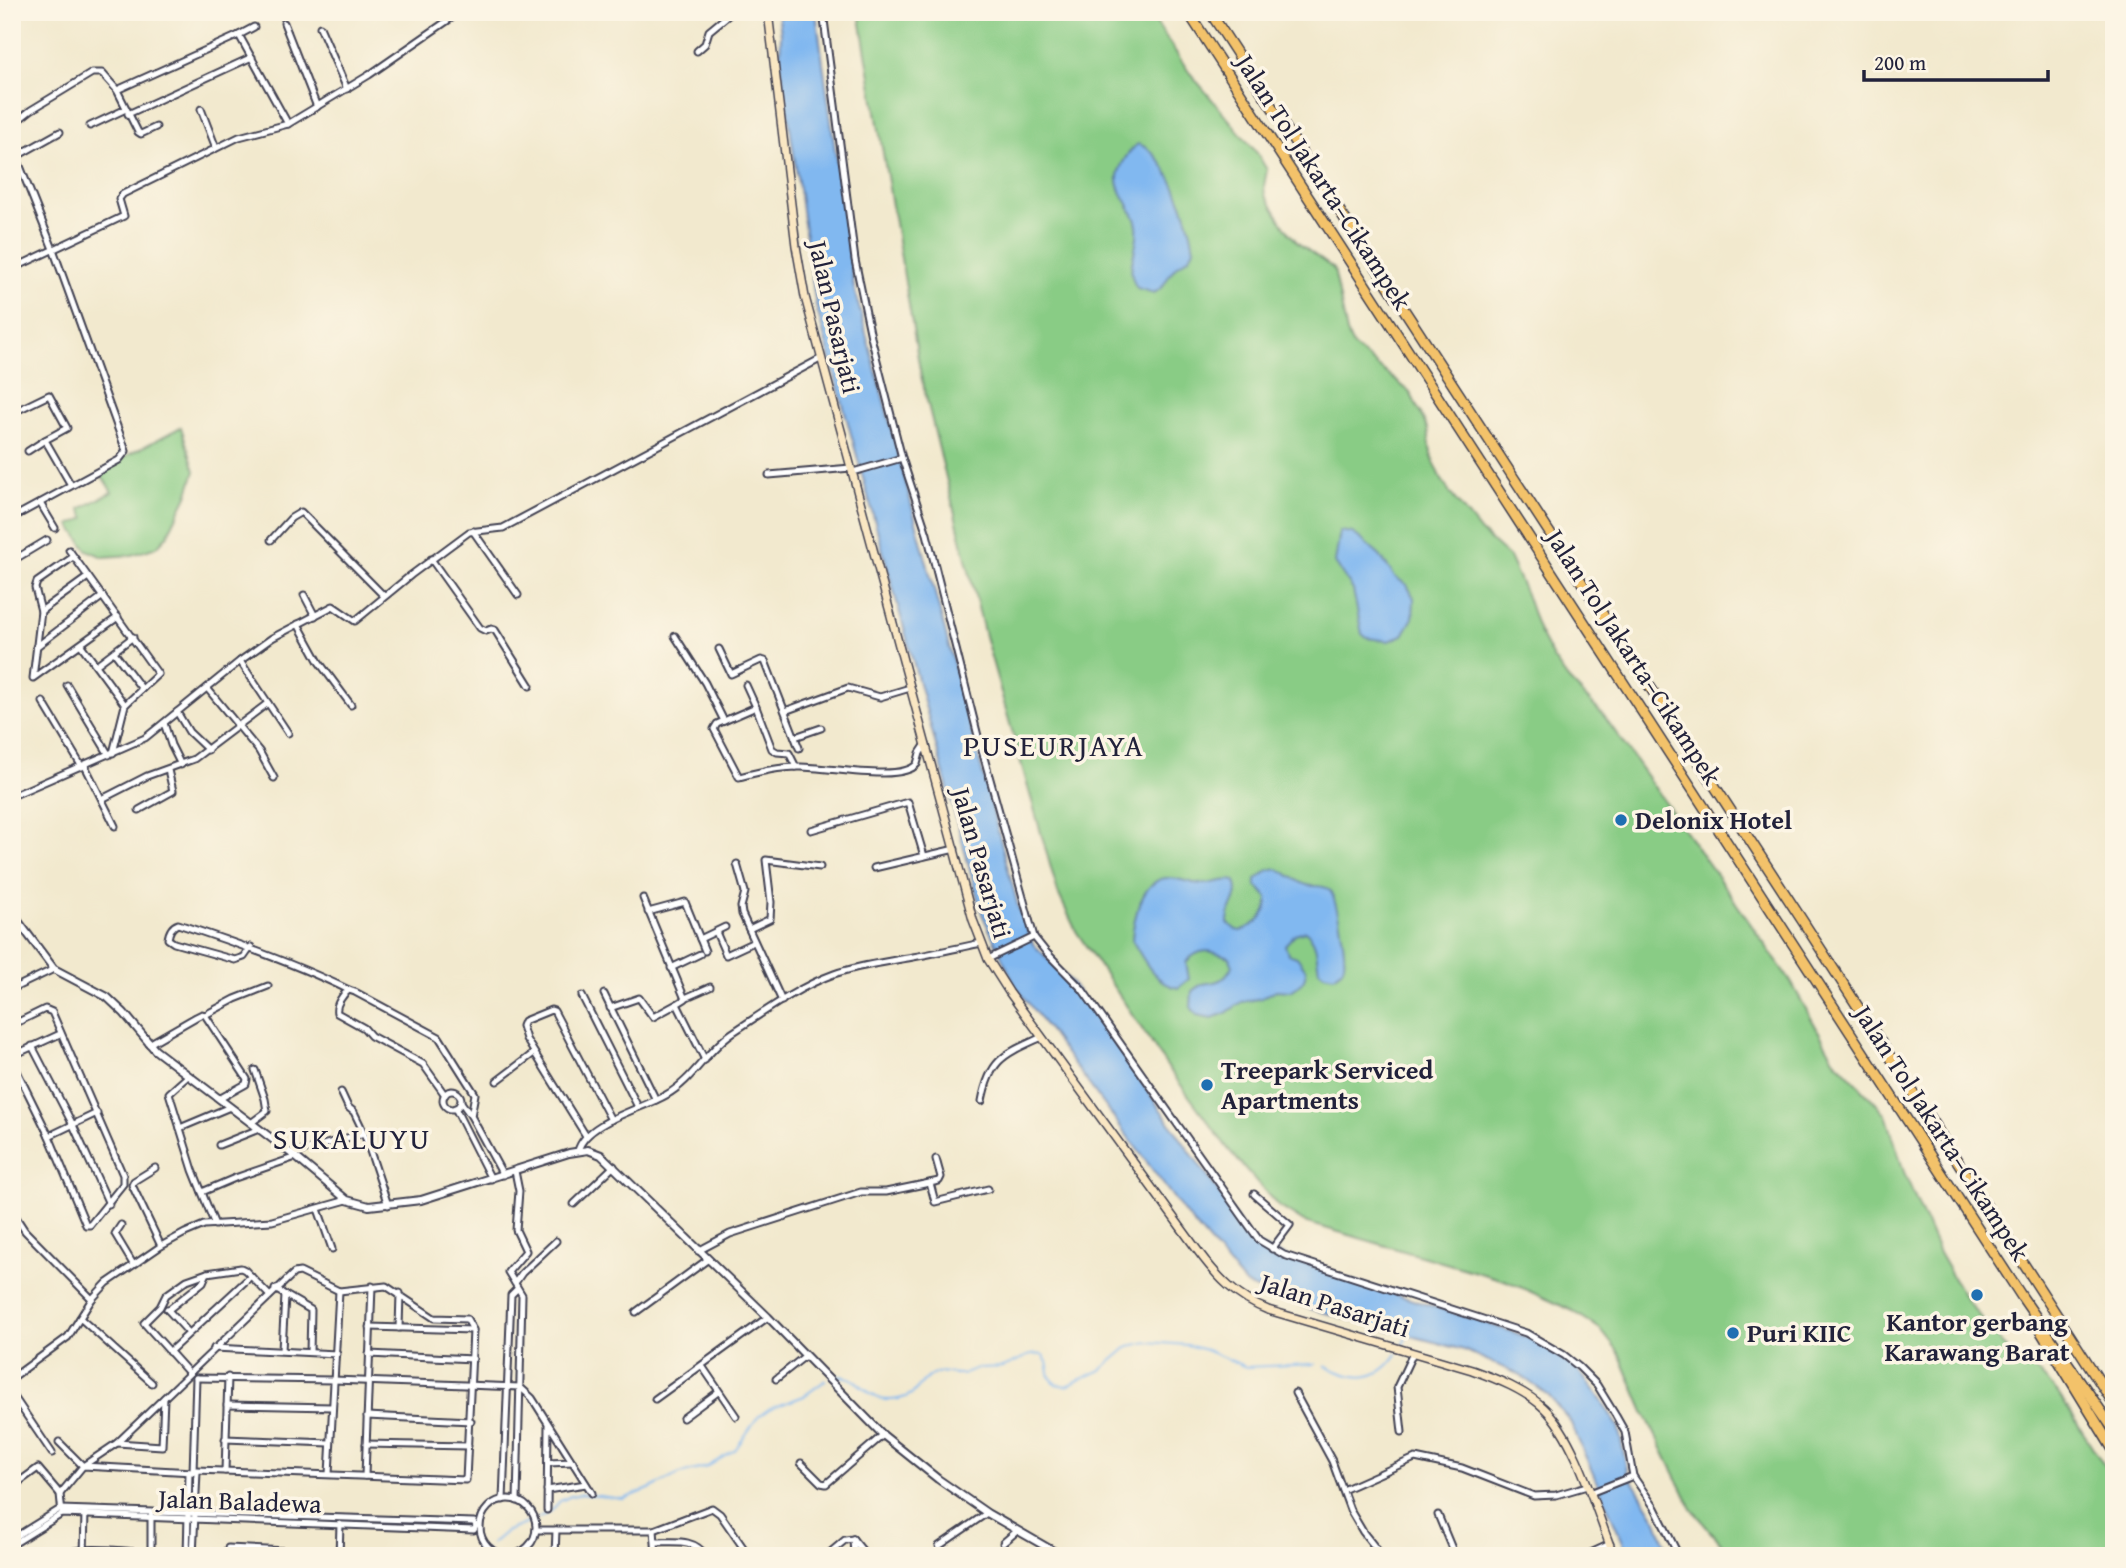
<svg xmlns="http://www.w3.org/2000/svg" width="2126" height="1568" viewBox="0 0 2126 1568" font-family="'Gentium Book Plus',serif">
  <rect width="100%" height="100%" fill="#fcf5e5"/>
  <filter id="ink" filterUnits="userSpaceOnUse"><feTurbulence type="fractalNoise" baseFrequency=".0143" numOctaves="2"/><feDisplacementMap in="SourceGraphic" scale="14" xChannelSelector="R" yChannelSelector="G"/><feConvolveMatrix kernelMatrix="1 2 1 2 8 2 1 2 1" color-interpolation-filters="sRGB"/></filter>
  <filter id="wash" filterUnits="userSpaceOnUse"><feTurbulence type="fractalNoise" baseFrequency=".00686" numOctaves="4" result="noise"/><feDisplacementMap in="SourceGraphic" scale="28" xChannelSelector="R" yChannelSelector="G"/><feGaussianBlur stdDeviation="1.57" result="paint"/><feColorMatrix in="noise" values="0 0 0 0 0 0 0 0 0 0 0 0 0 0 0 0 0 1.4 0 .05"/><feComposite in="paint" operator="in"/></filter>
  <g filter="url(#wash)">
    <rect width="100%" height="100%" fill="#f2e9ce"/>
    <!-- green -->
    <g fill="#89cc85" stroke="#567760" stroke-width="2">
      <path d="M859 12H1149L1189 72 1257 153 1267 170 1264 186 1265 195 1289 233 1298 243 1334 269 1347 333 1353 346 1410 392 1428 429 1431 454 1439 475 1450 493 1481 532 1509 557 1526 594 1539 632 1553 658 1568 679 1604 716 1734 900 1791 982 1834 1059 1886 1114 1904 1172 1939 1253 1966 1300 2008 1351 2041 1375 2058 1393 2114 1481V1556H1732L1692 1509 1644 1412 1619 1353 1600 1329 1573 1311 1507 1281 1304 1222 1277 1205 1229 1150 1169 1069 1076 931 1058 893 985 636 921 376Z"/>
      <path d="M181 427 195 471 187 496 167 536 157 547 132 555 103 557 87 550 70 525 85 518 80 509 112 492 100 473 128 455Z"/>
    </g>
    <!-- water -->
    <g fill="#81b8f0" stroke="#526d96" stroke-width="2">
      <path d="M778 12H816L854 288 1019 910 1033 944 1071 982 1255 1244 1338 1276 1513 1332 1537 1341 1577 1369 1597 1394 1618 1426 1628 1474 1657 1521 1670 1556H1629L1570 1421 1549 1396 1520 1375 1464 1350 1311 1309 1246 1285 1187 1216 1015 985 982 914 816 306 780 59 781 34Z"/>
      <path d="M1138 144C1168 153 1190 220 1194 249 1189 261 1181 261 1173 270 1166 279 1165 287 1154 293L1137 288C1123 266 1140 250 1137 226 1134 207 1116 193 1118 176 1120 165 1129 150 1138 144Z"/>
      <path d="M1340 531 1352 533 1361 539 1380 556 1395 577 1407 585 1414 598 1413 618 1403 635 1389 641 1367 638 1362 634 1353 590 1335 563Z"/>
      <path d="M1278 869C1288 873 1296 882 1307 885 1313 887 1323 885 1328 889 1337 894 1346 953 1344 964 1343 970 1339 973 1334 976L1324 974 1319 970C1316 955 1318 941 1305 931L1295 934 1285 945 1288 954 1297 957 1306 970C1306 981 1300 985 1291 991L1276 990 1262 998 1242 1002 1226 1013 1212 1018 1197 1015 1191 1007 1192 991C1207 979 1207 986 1220 980 1226 977 1229 971 1233 966L1229 957C1210 950 1200 947 1186 962L1189 979 1178 988C1155 984 1143 959 1132 940 1133 920 1142 880 1166 878 1179 877 1192 885 1204 884 1215 884 1224 878 1235 881 1242 899 1227 907 1228 923L1236 930 1241 931C1256 925 1268 915 1268 898L1256 885V880L1268 870Z"/>
    </g>
    <g fill="none" stroke-linecap="round" stroke-linejoin="round">
      <!-- stream -->
      <g stroke="#81b8f0" stroke-width="2">
        <path d="M1403 1344 1408 1334"/>
        <path d="M1326 1366C1353 1380 1377 1384 1397 1354"/>
        <path d="M831 1377C865 1370 863 1407 899 1399 919 1395 918 1381 933 1374 942 1370 951 1375 960 1374 967 1374 973 1370 980 1368 988 1367 995 1368 1002 1367 1018 1363 1026 1352 1043 1355L1047 1362 1050 1377 1056 1384 1066 1386 1101 1370 1129 1346 1148 1342 1187 1345 1206 1350 1246 1367 1315 1364"/>
        <path d="M538 1518 551 1511 560 1501 571 1496 582 1494 623 1499 647 1490 680 1474 707 1467 735 1450 758 1417 769 1409 804 1396 826 1380"/>
        <path d="M491 1544 505 1532 532 1521"/>
        <path d="M481 1556 486 1549"/>
      </g>
    </g>
  </g>
  <g filter="url(#ink)">
    <g fill="none" stroke-linecap="round" stroke-linejoin="round">
      <!-- minor casing -->
      <g stroke="#414051" stroke-width="9">
        <g id="minor">
          <path d="M569 12 572 16"/>
          <path d="M823 12 855 260 871 337 902 458 927 534 978 736 1034 937 1046 952 1082 989 1259 1240 1284 1255 1526 1333 1564 1355 1579 1367 1597 1385 1616 1416 1625 1432 1633 1476 1655 1508 1679 1556"/>
          <path d="M284 23 317 107"/>
          <path d="M320 27 347 89"/>
          <path d="M239 35 254 27"/>
          <path d="M697 51 705 44 709 31 732 12"/>
          <path d="M117 90 138 132 141 134 156 127"/>
          <path d="M201 109 216 148"/>
          <path d="M128 114 252 57"/>
          <path d="M12 125 31 110 92 73H102L117 90 239 35 288 124"/>
          <path d="M90 126 126 109"/>
          <path d="M12 146 53 249 126 451 119 460 12 518"/>
          <path d="M17 156 60 132"/>
          <path d="M12 269 124 216 119 199 123 194 239 137 288 124 369 75 460 12"/>
          <path d="M12 319 16 325"/>
          <path d="M12 413 49 395 67 428 45 440 71 485"/>
          <path d="M28 451 45 440"/>
          <path d="M853 472 902 458"/>
          <path d="M769 475 851 468"/>
          <path d="M40 503 55 528"/>
          <path d="M473 531 518 595"/>
          <path d="M271 540 291 518 301 512 384 596"/>
          <path d="M69 550 158 674 125 705 113 753"/>
          <path d="M431 559 480 628 486 631 491 629 495 630 530 686"/>
          <path d="M12 561 47 540"/>
          <path d="M88 577 41 611 33 678 118 617"/>
          <path d="M304 595 315 616"/>
          <path d="M41 611 35 588 37 582 73 557"/>
          <path d="M298 624 319 662 351 705"/>
          <path d="M675 636 705 683 724 721"/>
          <path d="M81 645 125 705"/>
          <path d="M36 647 103 596"/>
          <path d="M719 649 731 674 761 660 765 661 799 748"/>
          <path d="M114 652 142 689"/>
          <path d="M240 661 288 733"/>
          <path d="M96 665 133 637"/>
          <path d="M67 685 109 755"/>
          <path d="M746 685 756 707 717 724 714 729 739 777C759 772 778 767 799 767 825 766 901 783 917 764L920 753 926 744"/>
          <path d="M207 688 259 751 274 778"/>
          <path d="M43 702 82 767"/>
          <path d="M756 707 772 749 777 752 789 753 796 767"/>
          <path d="M785 711 848 688 880 697 910 688"/>
          <path d="M177 712 189 732 208 750"/>
          <path d="M164 723 171 745 181 765"/>
          <path d="M795 737 821 728"/>
          <path d="M85 766 115 826"/>
          <path d="M12 796 145 738 240 661 272 638 333 606 355 621 411 575 469 532 503 528 820 359"/>
          <path d="M102 799 147 776 194 759 268 703"/>
          <path d="M139 810 173 791 168 770"/>
          <path d="M811 830 908 802 924 856"/>
          <path d="M737 864 745 892 741 907 742 914 782 1001"/>
          <path d="M874 868 955 849"/>
          <path d="M643 898 685 999 677 1004 705 1060"/>
          <path d="M648 912 685 902 705 951"/>
          <path d="M749 929 770 919 771 902 766 860 820 867"/>
          <path d="M716 932 726 955 754 942"/>
          <path d="M700 939 725 927"/>
          <path d="M251 947 244 957 235 960 174 943 168 939C169 932 172 926 178 924 237 943 294 963 349 990"/>
          <path d="M988 959 1034 937"/>
          <path d="M671 968 700 954"/>
          <path d="M12 989 54 969"/>
          <path d="M604 994 656 1100"/>
          <path d="M582 996 638 1107"/>
          <path d="M685 998 710 987"/>
          <path d="M610 1008 639 998 653 1017 677 1004"/>
          <path d="M205 1015 247 1079 246 1084 219 1099"/>
          <path d="M12 1025 45 1009 52 1012 123 1175V1184L90 1225H86L84 1220 49 1136 12 1061"/>
          <path d="M149 1044 196 1017 202 1014 205 1015 235 999 268 986"/>
          <path d="M32 1046 73 1125 109 1204"/>
          <path d="M12 1056 60 1034"/>
          <path d="M188 1076 169 1093 193 1170 215 1225"/>
          <path d="M497 1081 534 1053"/>
          <circle cx="452" cy="1100" r="9"/>
          <path d="M341 1092 348 1107 354 1112 364 1133 388 1205"/>
          <path d="M445 1095 423 1064 371 1036 364 1028 337 1013C335 1005 343 994 349 990L355 992 439 1037 475 1094 471 1116"/>
          <path d="M982 1101C990 1058 1005 1054 1042 1037"/>
          <path d="M461 1102 471 1116 503 1175"/>
          <path d="M455 1108 491 1179"/>
          <path d="M251 1123 267 1111 265 1099 255 1070"/>
          <path d="M180 1128 230 1107"/>
          <path d="M49 1136 97 1113"/>
          <path d="M586 1136 526 1039 522 1026 524 1021 551 1010 554 1011 611 1120"/>
          <path d="M219 1145 259 1129"/>
          <path d="M578 1151C585 1122 642 1109 666 1095 693 1080 707 1050 732 1033 764 1012 798 987 834 974 859 965 887 962 913 957 936 953 958 948 981 943"/>
          <path d="M292 1154 364 1133"/>
          <path d="M155 1168 134 1181 132 1185 161 1246"/>
          <path d="M515 1171 519 1191 516 1230 526 1251 508 1272 522 1295 517 1501"/>
          <path d="M930 1183 935 1202 988 1189"/>
          <path d="M202 1192 235 1178 296 1157"/>
          <path d="M1254 1194 1290 1225 1272 1249"/>
          <path d="M574 1204 614 1166"/>
          <path d="M318 1209 332 1249"/>
          <path d="M12 1211 25 1231 92 1299"/>
          <path d="M121 1225 115 1234 133 1264"/>
          <path d="M698 1251 730 1234 861 1192H886L939 1181 941 1177 936 1159"/>
          <path d="M515 1283 522 1273 556 1241"/>
          <path d="M275 1289 311 1310 310 1352"/>
          <path d="M167 1309 189 1333"/>
          <path d="M168 1310 203 1282 207 1273"/>
          <path d="M636 1312 707 1260"/>
          <path d="M80 1318 152 1383"/>
          <path d="M370 1327 473 1330"/>
          <path d="M399 1328 400 1293"/>
          <path d="M214 1348 337 1354"/>
          <path d="M282 1350 285 1296"/>
          <path d="M169 1352 251 1276"/>
          <path d="M369 1354 473 1359"/>
          <path d="M702 1366 736 1416"/>
          <path d="M189 1373 144 1323 160 1307 166 1295 187 1280 207 1273 241 1268 245 1270 269 1295"/>
          <path d="M12 1378 68 1337 92 1299 107 1283 161 1246 185 1233 204 1225 272 1221 347 1200"/>
          <path d="M196 1378 334 1380 520 1387 532 1398 592 1493"/>
          <path d="M776 1379 805 1356"/>
          <path d="M1295 1393 1332 1461 1350 1510 1363 1532 1382 1556"/>
          <path d="M12 1394 52 1453"/>
          <path d="M655 1399 768 1317"/>
          <path d="M227 1405 332 1407"/>
          <path d="M367 1416 471 1421"/>
          <path d="M683 1418 718 1392"/>
          <path d="M1402 1432 1397 1387 1413 1353"/>
          <path d="M225 1439 330 1443"/>
          <path d="M59 1442 83 1466 193 1472H197L196 1470 466 1480 473 1330 467 1319 434 1318 386 1286 339 1291 300 1272 294 1273 117 1443 83 1466 60 1494 62 1514"/>
          <path d="M117 1443 162 1446 164 1398"/>
          <path d="M366 1444 468 1446"/>
          <path d="M548 1463 573 1462"/>
          <path d="M801 1463 821 1483 826 1484 883 1435"/>
          <path d="M225 1471 228 1377"/>
          <path d="M193 1472 196 1378"/>
          <path d="M329 1474 339 1291"/>
          <path d="M365 1476 372 1286"/>
          <path d="M12 1487 38 1468 60 1494"/>
          <path d="M547 1490 586 1484"/>
          <path d="M1343 1490 1415 1458 1462 1468 1534 1496 1556 1495 1587 1486"/>
          <path d="M1590 1493 1633 1476"/>
          <circle cx="508" cy="1527" r="28"/>
          <path d="M503 1500 511 1295 516 1290"/>
          <path d="M547 1510 548 1425"/>
          <path d="M1438 1515 1455 1556"/>
          <path d="M151 1516V1556"/>
          <path d="M536 1530H654L712 1508 720 1514 749 1556"/>
          <path d="M654 1530 656 1556"/>
          <path d="M12 1539 60 1509 474 1522 476 1526 474 1530 62 1514 12 1545"/>
          <path d="M853 1539 867 1556"/>
          <path d="M853 1539 854 1556"/>
          <path d="M656 1542C675 1542 694 1538 706 1556"/>
          <path d="M1003 1543 1017 1531"/>
          <path d="M939 1546 987 1513"/>
          <path d="M60 1556C79 1544 128 1552 151 1553"/>
          <path d="M84 1556 85 1512"/>
          <path d="M187 1556 189 1472"/>
          <path d="M193 1556 197 1472"/>
          <path d="M228 1556V1548L390 1556"/>
          <path d="M339 1556 340 1524"/>
          <path d="M555 1556 556 1530"/>
          <path d="M826 1556 845 1540 853 1539"/>
          <path d="M1584 1556 1610 1544"/>
        </g>
      </g>
      <!-- tertiary casing -->
      <g stroke="#414051" stroke-width="10">
        <path id="tertiary" d="M12 913 54 969 107 997 124 1013 155 1050 292 1154 347 1200 369 1206 421 1200 569 1153 588 1150 601 1155 768 1317 883 1435 938 1479 987 1513 1062 1556"/>
      </g>
      <!-- secondary casing -->
      <g stroke="#414051" stroke-width="10">
        <path id="secondary" d="M768 12 796 246 805 297 973 920 988 959 1009 992 1198 1251C1218 1278 1237 1298 1268 1310L1472 1370C1497 1379 1525 1390 1544 1408 1576 1438 1597 1514 1614 1556"/>
      </g>
      <!-- motorway casing -->
      <g stroke="#414051" stroke-width="12">
        <g id="motorway">
          <path d="M1188 12 2022 1297 2114 1430"/>
          <path d="M1210 12 1802 920 2114 1404"/>
          <path d="M2040 1330 2114 1451"/>
        </g>
      </g>
      <!-- minor -->
      <use href="#minor" stroke="#fff" stroke-width="5"/>
      <!-- tertiary -->
      <use href="#tertiary" stroke="#fff" stroke-width="6"/>
      <!-- secondary -->
      <use href="#secondary" stroke="#fae7c3" stroke-width="7"/>
      <!-- motorway -->
      <use href="#motorway" stroke="#f3c26a" stroke-width="9"/>
    </g>
  </g>
  <!-- markers -->
  <g fill="#1f6fb2" stroke="#fcf5e5" stroke-width="2.5">
    <circle cx="1621" cy="820" r="7"/>
    <circle cx="1207" cy="1085" r="7"/>
    <circle cx="1977" cy="1295" r="7"/>
    <circle cx="1733" cy="1333" r="7"/>
  </g>
  <g text-anchor="middle" stroke-width="7" stroke-linejoin="round" paint-order="stroke">
    <!-- street labels -->
    <g font-size="26" fill="#22223b" stroke="#fcf5e5">
      <text transform="translate(1324 182) rotate(57)" y="9">Jalan Tol Jakarta–Cikampek</text>
      <text transform="translate(835 317) rotate(77)" y="9">Jalan Pasarjati</text>
      <text transform="translate(1634 657) rotate(57)" y="9">Jalan Tol Jakarta–Cikampek</text>
      <text transform="translate(982 863) rotate(74)" y="9">Jalan Pasarjati</text>
      <text transform="translate(1942 1133) rotate(57)" y="9">Jalan Tol Jakarta–Cikampek</text>
      <text transform="translate(1335 1305) rotate(18)" y="9">Jalan Pasarjati</text>
      <text transform="translate(240 1501) rotate(2)" y="9">Jalan Baladewa</text>
    </g>
    <!-- poi labels -->
    <g font-size="26" font-weight="bold" fill="#22223b" stroke="#fcf5e5" text-anchor="start">
      <text x="1635" y="829">Delonix Hotel</text>
      <text x="1221" y="1079">Treepark Serviced<tspan x="1221" dy="30">Apartments</tspan></text>
      <text x="1977" y="1331" text-anchor="middle">Kantor gerbang<tspan x="1977" dy="30">Karawang Barat</tspan></text>
      <text x="1747" y="1342">Puri KIIC</text>
    </g>
    <!-- quarter labels -->
    <g font-size="30" letter-spacing="2" fill="#22223b" stroke="#fcf5e5">
      <text x="1054" y="756">PUSEURJAYA</text>
      <text x="352" y="1149">SUKALUYU</text>
    </g>
  </g>
  <!-- margin -->
  <rect width="2126" height="1568" fill="none" stroke="#fcf5e5" stroke-width="42"/>
  <!-- scale -->
  <path d="M1864 70v10h184v-10" fill="none" stroke="#22223b" stroke-width="3.5"/>
  <text x="1874" y="70" font-size="21" fill="#22223b" stroke="#fcf5e5" stroke-width="5" paint-order="stroke">200 m</text>
</svg>
